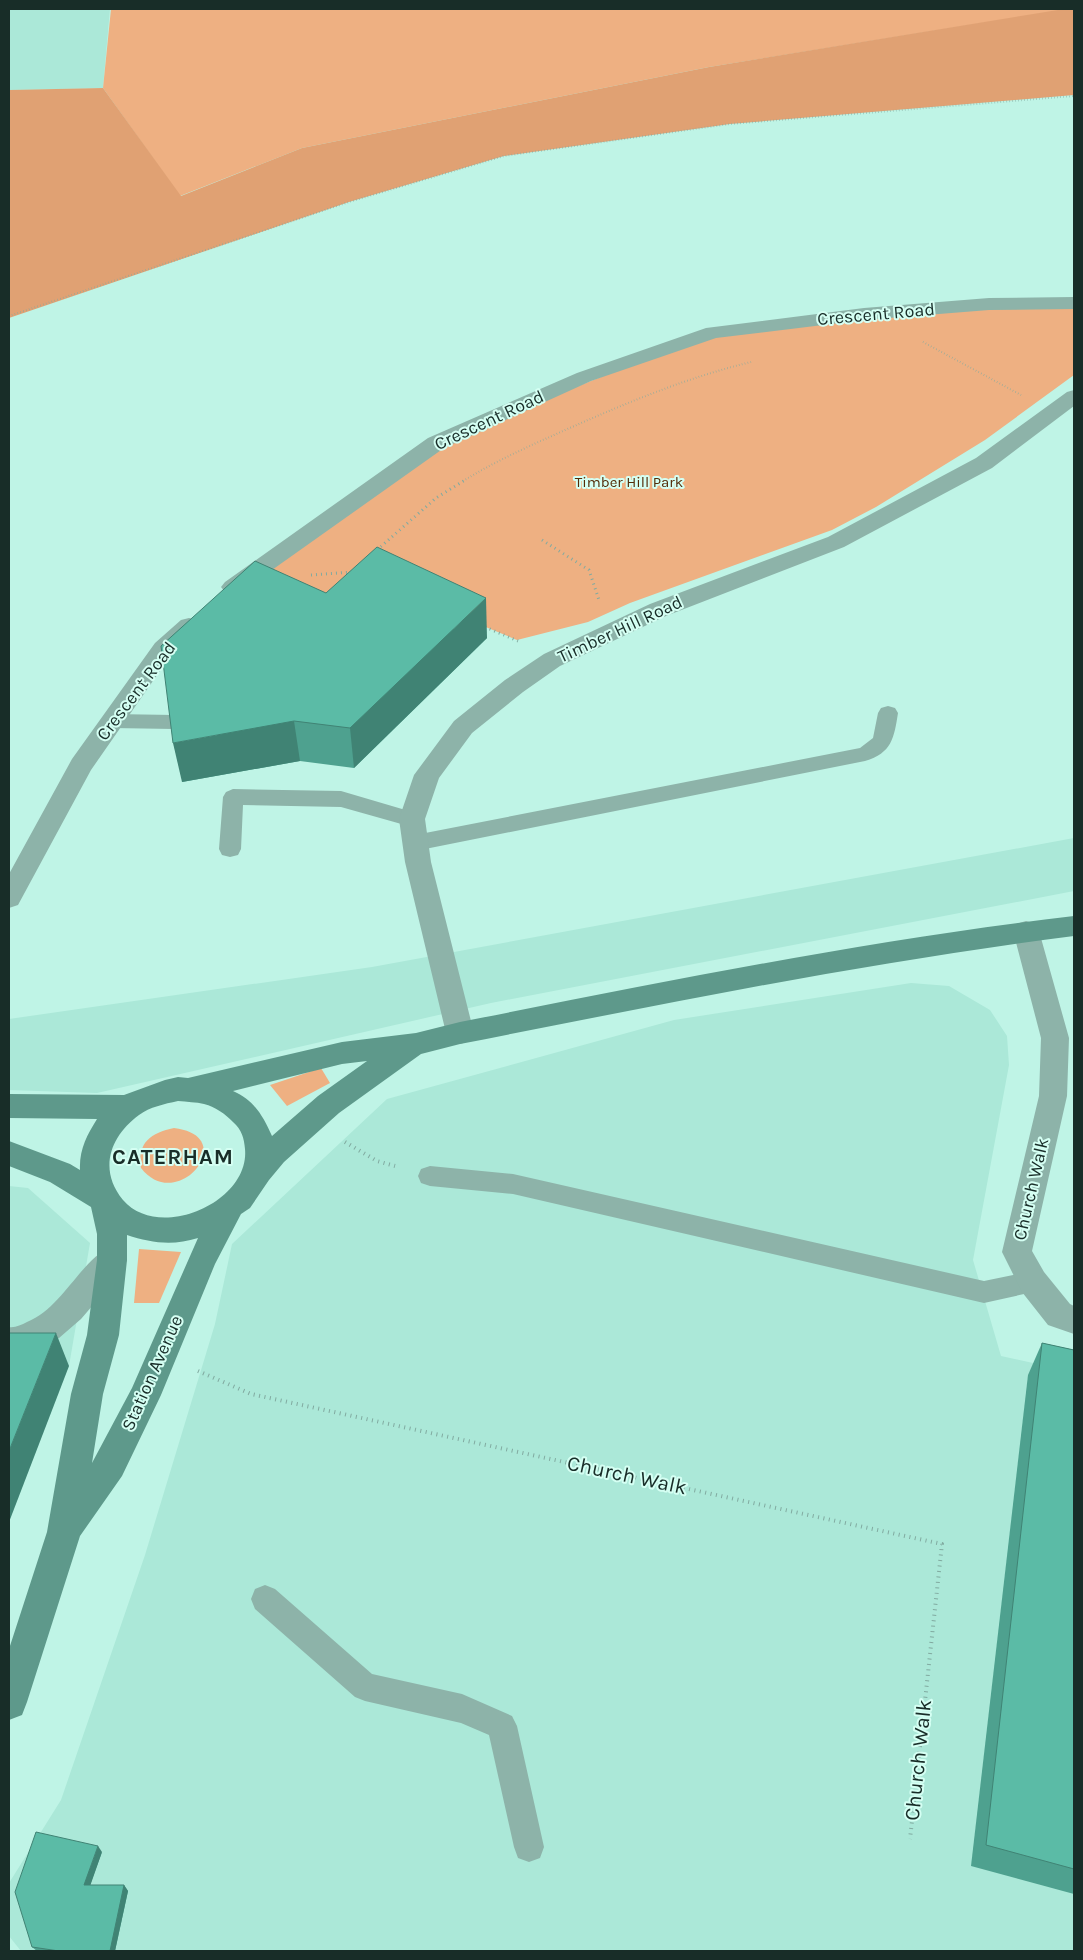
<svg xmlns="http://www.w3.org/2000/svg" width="1083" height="1960" viewBox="0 0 1083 1960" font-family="Karla,sans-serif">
  <rect width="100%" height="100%" fill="#bff4e6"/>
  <!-- built -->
  <g fill="#abe8d8">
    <path d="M9 9H110L103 88 9 90Z"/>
    <path d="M1074 838V891L491 1003 97 1093 9 1090V1019L372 967Z"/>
    <path d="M911 983 949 986 990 1010 1007 1036 1009 1065 973 1260 1001 1356 1074 1372V1951H21L9 1936V1883L61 1800 145 1555 215 1324 232 1244 387 1099 674 1020Z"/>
    <path d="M9 1186 28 1188 90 1243 69 1366 9 1522Z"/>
  </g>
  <!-- green -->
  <g fill="#eeb082">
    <path d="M111 9H1069L709 67 302 148 180 196 103 88Z"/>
    <path d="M1074 303V375L985 440 876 507 832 530 630 603 588 622 517 640 352 572 304 611 238 582 436 443 713 332 989 304Z"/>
    <path d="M321 1068 330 1083 287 1106 270 1085Z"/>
    <path d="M174 1128C242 1136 177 1215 141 1168 137 1142 151 1133 174 1128Z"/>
    <path d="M139 1249 181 1252 159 1303H134Z"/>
  </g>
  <!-- forest -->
  <path fill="#e0a173" d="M1064 9H1074V95L730 124 504 156 349 202 9 318V90L103 88 181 196 302 148 709 67Z"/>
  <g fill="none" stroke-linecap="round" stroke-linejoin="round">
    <!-- path-far2 -->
    <g stroke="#81aaa0" stroke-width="2" stroke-dasharray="0.5 2.5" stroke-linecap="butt">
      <path d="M9 316 349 202 504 156 730 124 1074 96"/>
      <path d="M923 342 1021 395"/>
      <path d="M463 481C499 459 534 444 572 427 631 401 689 377 751 362"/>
    </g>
    <!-- path-far1 -->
    <g stroke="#81aaa0" stroke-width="3" stroke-dasharray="1 4" stroke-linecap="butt">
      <path d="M542 540 589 570 599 600"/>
      <path d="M377 550 436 498 465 480"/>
      <path d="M311 575 352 572"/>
      <path d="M485 627 518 641"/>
    </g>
    <!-- path -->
    <g stroke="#81aaa0" stroke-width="4" stroke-dasharray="1 4.5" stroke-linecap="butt">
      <path d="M345 1142 377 1161 395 1166"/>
      <path d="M198 1371 251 1394 942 1544 910 1839"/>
    </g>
    <!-- service -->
    <g fill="#8db3a9" fill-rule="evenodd">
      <path d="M888 706 895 708 898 713C894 738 892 753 865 761L415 851 407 849 404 843 407 837 415 835 860 748 873 738 878 713 881 708Z"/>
      <path d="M112 714 174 715 181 717 184 722 181 727 174 729 112 728 105 726 102 721 105 716Z"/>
      <path d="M233 789 341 791 419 814 423 819 419 824 412 827 341 807 243 805 241 849 238 855 230 857 222 855 219 849 223 797 226 792Z"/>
      <path d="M430 1166 513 1174 984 1281 1033 1271 1042 1274 1046 1282 1042 1290 984 1303 513 1194 430 1186 421 1183 418 1176 421 1169Z"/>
      <path d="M265 1585 275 1589 372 1674 462 1694 512 1716 517 1726 544 1847 540 1858 529 1862 518 1858 514 1847 489 1735 461 1723 365 1701 355 1697 255 1609 251 1599 255 1589Z"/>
    </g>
    <!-- minor -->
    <g fill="#8db3a9" fill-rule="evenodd">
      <path d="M1074 297V309L989 310 864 320 716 338 591 381 444 448 241 592 233 595 225 592 221 587 225 582 428 438 577 373 706 328 864 308 989 298Z"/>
      <path d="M1074 390V406L992 468 844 547 666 616 560 666 523 692 472 733 439 778 425 819 431 862 474 1033 470 1041 460 1044 450 1041 446 1033 405 862 399 819 414 775 454 721 505 680 544 654 650 604 828 537 976 458 1067 392Z"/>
      <path d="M189 618 197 620 201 626 197 632 171 655 91 770 18 905 9 908V874L72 759 155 643 181 620Z"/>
      <path d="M1026 921 1036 924 1039 931 1069 1038 1067 1096 1032 1251 1044 1272 1070 1304 1074 1306V1334L1048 1325 1022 1292 1002 1252 1039 1096 1041 1038 1013 931 1016 924Z"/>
      <path d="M112 1247 123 1250 127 1260 123 1270 81 1319 59 1338 14 1356 9 1355V1327C15 1328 21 1325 27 1322 64 1307 81 1258 112 1247Z"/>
    </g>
    <!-- secondary -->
    <path fill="#5e998b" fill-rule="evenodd" d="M1074 916V936C867 962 664 1004 460 1044L421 1054 339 1113 284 1162 269 1180 250 1208 241 1214 215 1264 161 1395 122 1476 80 1536 27 1702 22 1715 9 1720V1649L47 1532 71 1394 87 1335 97 1260V1234L91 1207 50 1182 9 1166V1141L70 1164 80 1170C79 1150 87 1135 97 1119L9 1118V1094L124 1095 165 1080 178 1077 188 1078 342 1042 416 1033 460 1022C664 982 867 940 1074 916ZM367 1061 318 1096 272 1136C263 1116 254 1100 233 1091L342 1064ZM178 1101C187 1102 196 1102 204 1104 216 1107 225 1114 233 1122 242 1130 244 1138 245 1149 250 1202 159 1242 123 1200 98 1170 110 1136 139 1115 150 1107 164 1104 178 1101ZM127 1235C151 1243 173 1246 198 1238L132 1388 92 1463 103 1394 119 1335 127 1260Z"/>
  </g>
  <!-- wall -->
  <g fill="#4ea18f">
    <path d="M326 593 487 638 354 768 300 761 182 782Z"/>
    <path d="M1042 1343 1074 1350V1894L971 1866 1028 1375Z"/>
    <path d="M102 1852 90 1885H124L128 1891 115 1951H37L32 1947Z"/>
  </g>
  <!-- shaded-wall -->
  <g fill="#408374">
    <path d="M486 598 487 638 354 768 350 728Z"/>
    <path d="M294 721 300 761 182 782 173 743Z"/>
    <path d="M56 1333 69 1366 9 1522V1451Z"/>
    <path d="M98 1846 102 1852 88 1892 84 1885Z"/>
    <path d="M124 1885 128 1891 115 1951H110Z"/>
  </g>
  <!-- building -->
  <g fill="#5bbba6" stroke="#408374">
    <path d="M377 547 486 598 350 728 294 721 173 743 161 646 255 561 326 593Z"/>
    <path d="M9 1333H56L9 1451Z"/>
    <path d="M1042 1343 1074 1350V1869L986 1845Z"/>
    <path d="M36 1832 98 1846 84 1885H124L110 1951H59L32 1947 15 1892Z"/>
  </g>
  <g text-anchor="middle" stroke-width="4" stroke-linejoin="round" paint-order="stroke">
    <!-- far-park labels -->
    <g font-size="15" fill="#532b06" stroke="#d5fff3">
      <text x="629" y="487">Timber Hill Park</text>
    </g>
    <!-- street labels -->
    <g font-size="18" fill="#182d28" stroke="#d5fff3">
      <text transform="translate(876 314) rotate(-5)" y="6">Crescent Road</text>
      <text transform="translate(489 420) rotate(-25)" y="6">Crescent Road</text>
      <text transform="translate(620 629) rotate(-25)" y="6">Timber Hill Road</text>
      <text transform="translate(136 691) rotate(-53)" y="6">Crescent Road</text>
      <text transform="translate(1031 1189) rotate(-77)" y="6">Church Walk</text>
      <text transform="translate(152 1373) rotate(-66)" y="6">Station Avenue</text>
    </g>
    <!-- near-street labels -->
    <g font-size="21" fill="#182d28" stroke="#d5fff3">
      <text transform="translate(627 1475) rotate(12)" y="7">Church Walk</text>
      <text transform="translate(918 1760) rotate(-84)" y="7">Church Walk</text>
    </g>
    <!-- district labels -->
    <g font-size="22" font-weight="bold" letter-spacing="1" fill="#182d28" stroke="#d5fff3">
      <text x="173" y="1164">CATERHAM</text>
    </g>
  </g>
  <!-- border -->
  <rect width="1083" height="1960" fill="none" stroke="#182d28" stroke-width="20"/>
</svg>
